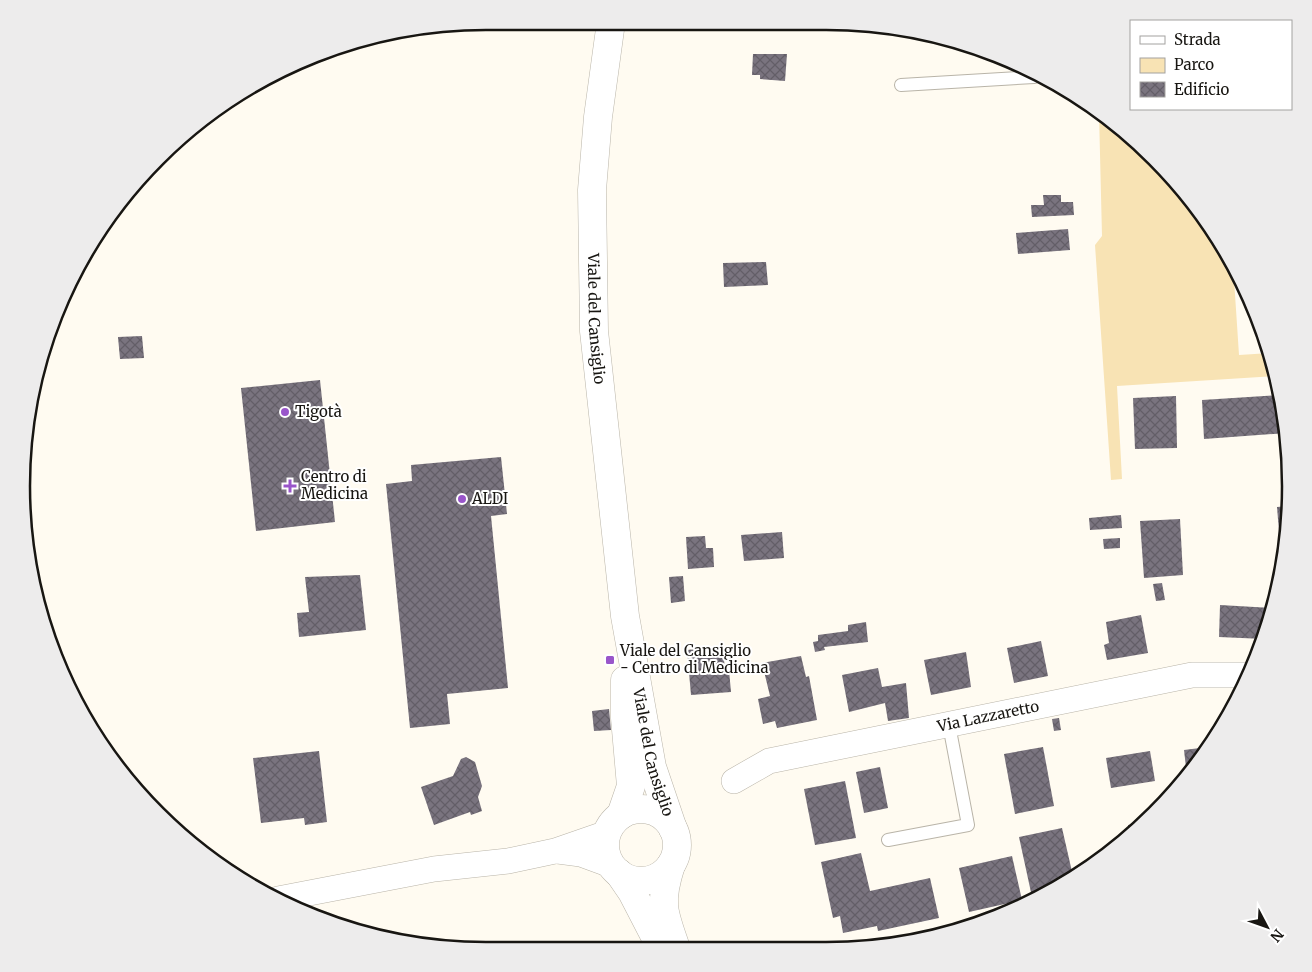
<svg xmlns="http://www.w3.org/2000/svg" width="1312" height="972" viewBox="0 0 1312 972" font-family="Merriweather,serif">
  <defs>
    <pattern id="building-cross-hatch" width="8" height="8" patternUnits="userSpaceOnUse" patternTransform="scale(1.25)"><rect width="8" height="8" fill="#7a747f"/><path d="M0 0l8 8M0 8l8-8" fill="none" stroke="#635e67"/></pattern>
  </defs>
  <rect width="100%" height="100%" fill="#fffbf1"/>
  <!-- green -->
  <g fill="#f8e3b4">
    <path d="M1099 113 1195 203 1233 264 1239 355 1270 353 1277 376 1117 386 1122 479 1111 480 1095 245 1102 236Z"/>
    <path d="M952 929 887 947H873Z"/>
  </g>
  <!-- building -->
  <g fill="url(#building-cross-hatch)">
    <path d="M753 54H787L785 81 760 79V75H752Z"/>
    <path d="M1087 102 1098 113H1088Z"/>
    <path d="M1043 195H1061V202H1073L1074 215 1032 217 1031 205H1044Z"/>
    <path d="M1068 229 1070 250 1018 254 1016 233Z"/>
    <path d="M766 262 768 285 724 287 723 263Z"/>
    <path d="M142 336 144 358 120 359 118 337Z"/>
    <path d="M320 380 335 522 256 531 241 388Z"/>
    <path d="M1280 395 1286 433 1204 439 1202 400Z"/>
    <path d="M1176 396 1177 448 1135 449 1133 398Z"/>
    <path d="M501 457 507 514 491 516 508 688 447 694 450 724 410 728 386 484 412 481 411 465Z"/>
    <path d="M1288 506 1287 543 1280 544 1277 507Z"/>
    <path d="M1121 515 1122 528 1090 530 1089 518Z"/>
    <path d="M1180 519 1183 575 1144 578 1140 521Z"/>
    <path d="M782 532 784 558 744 561 741 535Z"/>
    <path d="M705 536 706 548H713L714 567 688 569 686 537Z"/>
    <path d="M1120 538V548L1104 549 1103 539Z"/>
    <path d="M360 575 366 630 299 637 297 613 309 612 305 577Z"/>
    <path d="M683 576 685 601 671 603 669 577Z"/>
    <path d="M1162 583 1165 600 1156 601 1153 584Z"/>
    <path d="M1220 605 1273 608 1264 639 1219 637Z"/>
    <path d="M1141 615 1148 653 1107 660 1104 645 1109 643 1106 622Z"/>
    <path d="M866 622 868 642 824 647 825 650 815 652 813 642 818 641V635L848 631V625Z"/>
    <path d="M1041 641 1048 676 1014 683 1007 648Z"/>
    <path d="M723 646 725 671 729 670 731 692 691 695 687 650Z"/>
    <path d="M966 652 971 687 931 695 924 660Z"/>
    <path d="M801 656 806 677 809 676 817 720 777 728 775 721 763 724 758 699 770 696 762 663Z"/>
    <path d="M878 668 882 687 906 683 909 718 888 721 885 703 849 712 842 675Z"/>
    <path d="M609 709 611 730 594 731 592 711Z"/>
    <path d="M1059 718 1061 730 1054 731 1052 719Z"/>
    <path d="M1043 747 1054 806 1015 814 1004 754Z"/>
    <path d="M1208 747 1191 771 1187 776 1184 750Z"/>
    <path d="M319 751 327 822 305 825 304 818 261 823 253 758Z"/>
    <path d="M1150 751 1155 781 1111 788 1106 758Z"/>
    <path d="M466 757 475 762 482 786 478 797 482 811 471 815 470 812 434 825 421 787 453 776 461 759Z"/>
    <path d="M880 767 888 808 864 813 856 772Z"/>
    <path d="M845 781 856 838 815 845 804 789Z"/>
    <path d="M1143 823 1129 836 1128 825Z"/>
    <path d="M1062 828 1073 876 1039 895 1032 897 1019 837Z"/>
    <path d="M861 853 870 891 930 878 939 918 878 931 877 926 843 933 840 916 833 918 821 862Z"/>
    <path d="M1012 856 1022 900 969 912 959 868Z"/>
  </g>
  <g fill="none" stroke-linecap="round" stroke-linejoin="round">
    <!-- lane casing -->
    <g stroke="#b9b4a8" stroke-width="14">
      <g id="lane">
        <path d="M901 85 1034 77"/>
        <path d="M888 840 968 825 949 725"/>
      </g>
    </g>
    <!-- street casing -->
    <g stroke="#b9b4a8" stroke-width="26">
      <g id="street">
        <path id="s1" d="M734 781 769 761 1192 675H1248"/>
        <path d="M558 851 581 854 611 865"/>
        <path d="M278 899 434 869 508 861 555 851 607 833"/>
      </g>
    </g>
    <!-- secondary casing -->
    <g stroke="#b9b4a8" stroke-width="29">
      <g id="secondary">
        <path id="s2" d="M611 22 598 117 592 190 594 331 625 616 652 767 673 829"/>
        <circle cx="641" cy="845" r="36"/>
        <path d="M621 815 631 786 625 718V680"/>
        <path d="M671 865C659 902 663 912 676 948"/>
        <path d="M619 873 632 892 661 948"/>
      </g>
    </g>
    <!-- lane -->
    <use href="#lane" stroke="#fff" stroke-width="12"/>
    <!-- street -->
    <use href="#street" stroke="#fff" stroke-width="25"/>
    <!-- secondary -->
    <use href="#secondary" stroke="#fff" stroke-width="28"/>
  </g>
  <!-- markers -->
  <g fill="#9955ca" stroke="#fff" stroke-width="2">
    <circle cx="285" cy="412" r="5"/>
    <path d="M287.5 478.5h5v5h5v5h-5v5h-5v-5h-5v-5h5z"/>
    <circle cx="462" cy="499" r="5"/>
    <rect x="605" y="655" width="10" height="10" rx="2.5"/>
  </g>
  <g text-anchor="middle" stroke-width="4" stroke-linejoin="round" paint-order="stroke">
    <!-- street labels -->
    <g font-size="15" fill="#181612" stroke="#fff">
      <text dy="5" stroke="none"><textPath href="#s2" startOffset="298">Viale del Cansiglio</textPath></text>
      <text dy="5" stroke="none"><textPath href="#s1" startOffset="264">Via Lazzaretto</textPath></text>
      <text dy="5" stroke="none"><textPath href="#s2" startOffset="736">Viale del Cansiglio</textPath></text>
    </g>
    <!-- poi labels -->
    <g font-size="15" fill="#181612" stroke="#fff" text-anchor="start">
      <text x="295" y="417">Tigotà</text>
      <text x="301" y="482">Centro di<tspan x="301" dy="17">Medicina</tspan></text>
      <text x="472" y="504">ALDI</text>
      <text x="620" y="656">Viale del Cansiglio<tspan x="620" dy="17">- Centro di Medicina</tspan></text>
    </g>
  </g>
  <!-- crop -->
  <path d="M0 0H1312V972H0ZM486 30H826A456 456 0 0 1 1282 486V486A456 456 0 0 1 826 942H486A456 456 0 0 1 30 486V486A456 456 0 0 1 486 30Z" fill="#edecec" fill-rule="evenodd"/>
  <path fill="none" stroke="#181612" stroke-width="2.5" d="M486 30H826A456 456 0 0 1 1282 486V486A456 456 0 0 1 826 942H486A456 456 0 0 1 30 486V486A456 456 0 0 1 486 30Z"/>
  <!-- legend -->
  <rect x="1130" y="20" width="162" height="90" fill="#ffffff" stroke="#a3a2a0"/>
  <rect x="1140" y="36" width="25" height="8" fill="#ffffff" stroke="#a3a2a0"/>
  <text x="1174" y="45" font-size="15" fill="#181612">Strada</text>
  <rect x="1140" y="58" width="25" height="15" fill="#f8e3b4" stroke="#a3a2a0"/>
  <text x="1174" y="70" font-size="15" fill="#181612">Parco</text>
  <rect x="1140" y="82" width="25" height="15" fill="url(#building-cross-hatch)" stroke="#a3a2a0"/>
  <text x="1174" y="95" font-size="15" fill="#181612">Edificio</text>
  <!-- north arrow -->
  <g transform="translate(1267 927) rotate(131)" stroke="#ffffff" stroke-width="4" paint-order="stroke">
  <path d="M0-4L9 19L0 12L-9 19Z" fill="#181612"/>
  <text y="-8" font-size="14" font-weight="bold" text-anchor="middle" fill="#181612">N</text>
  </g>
</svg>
